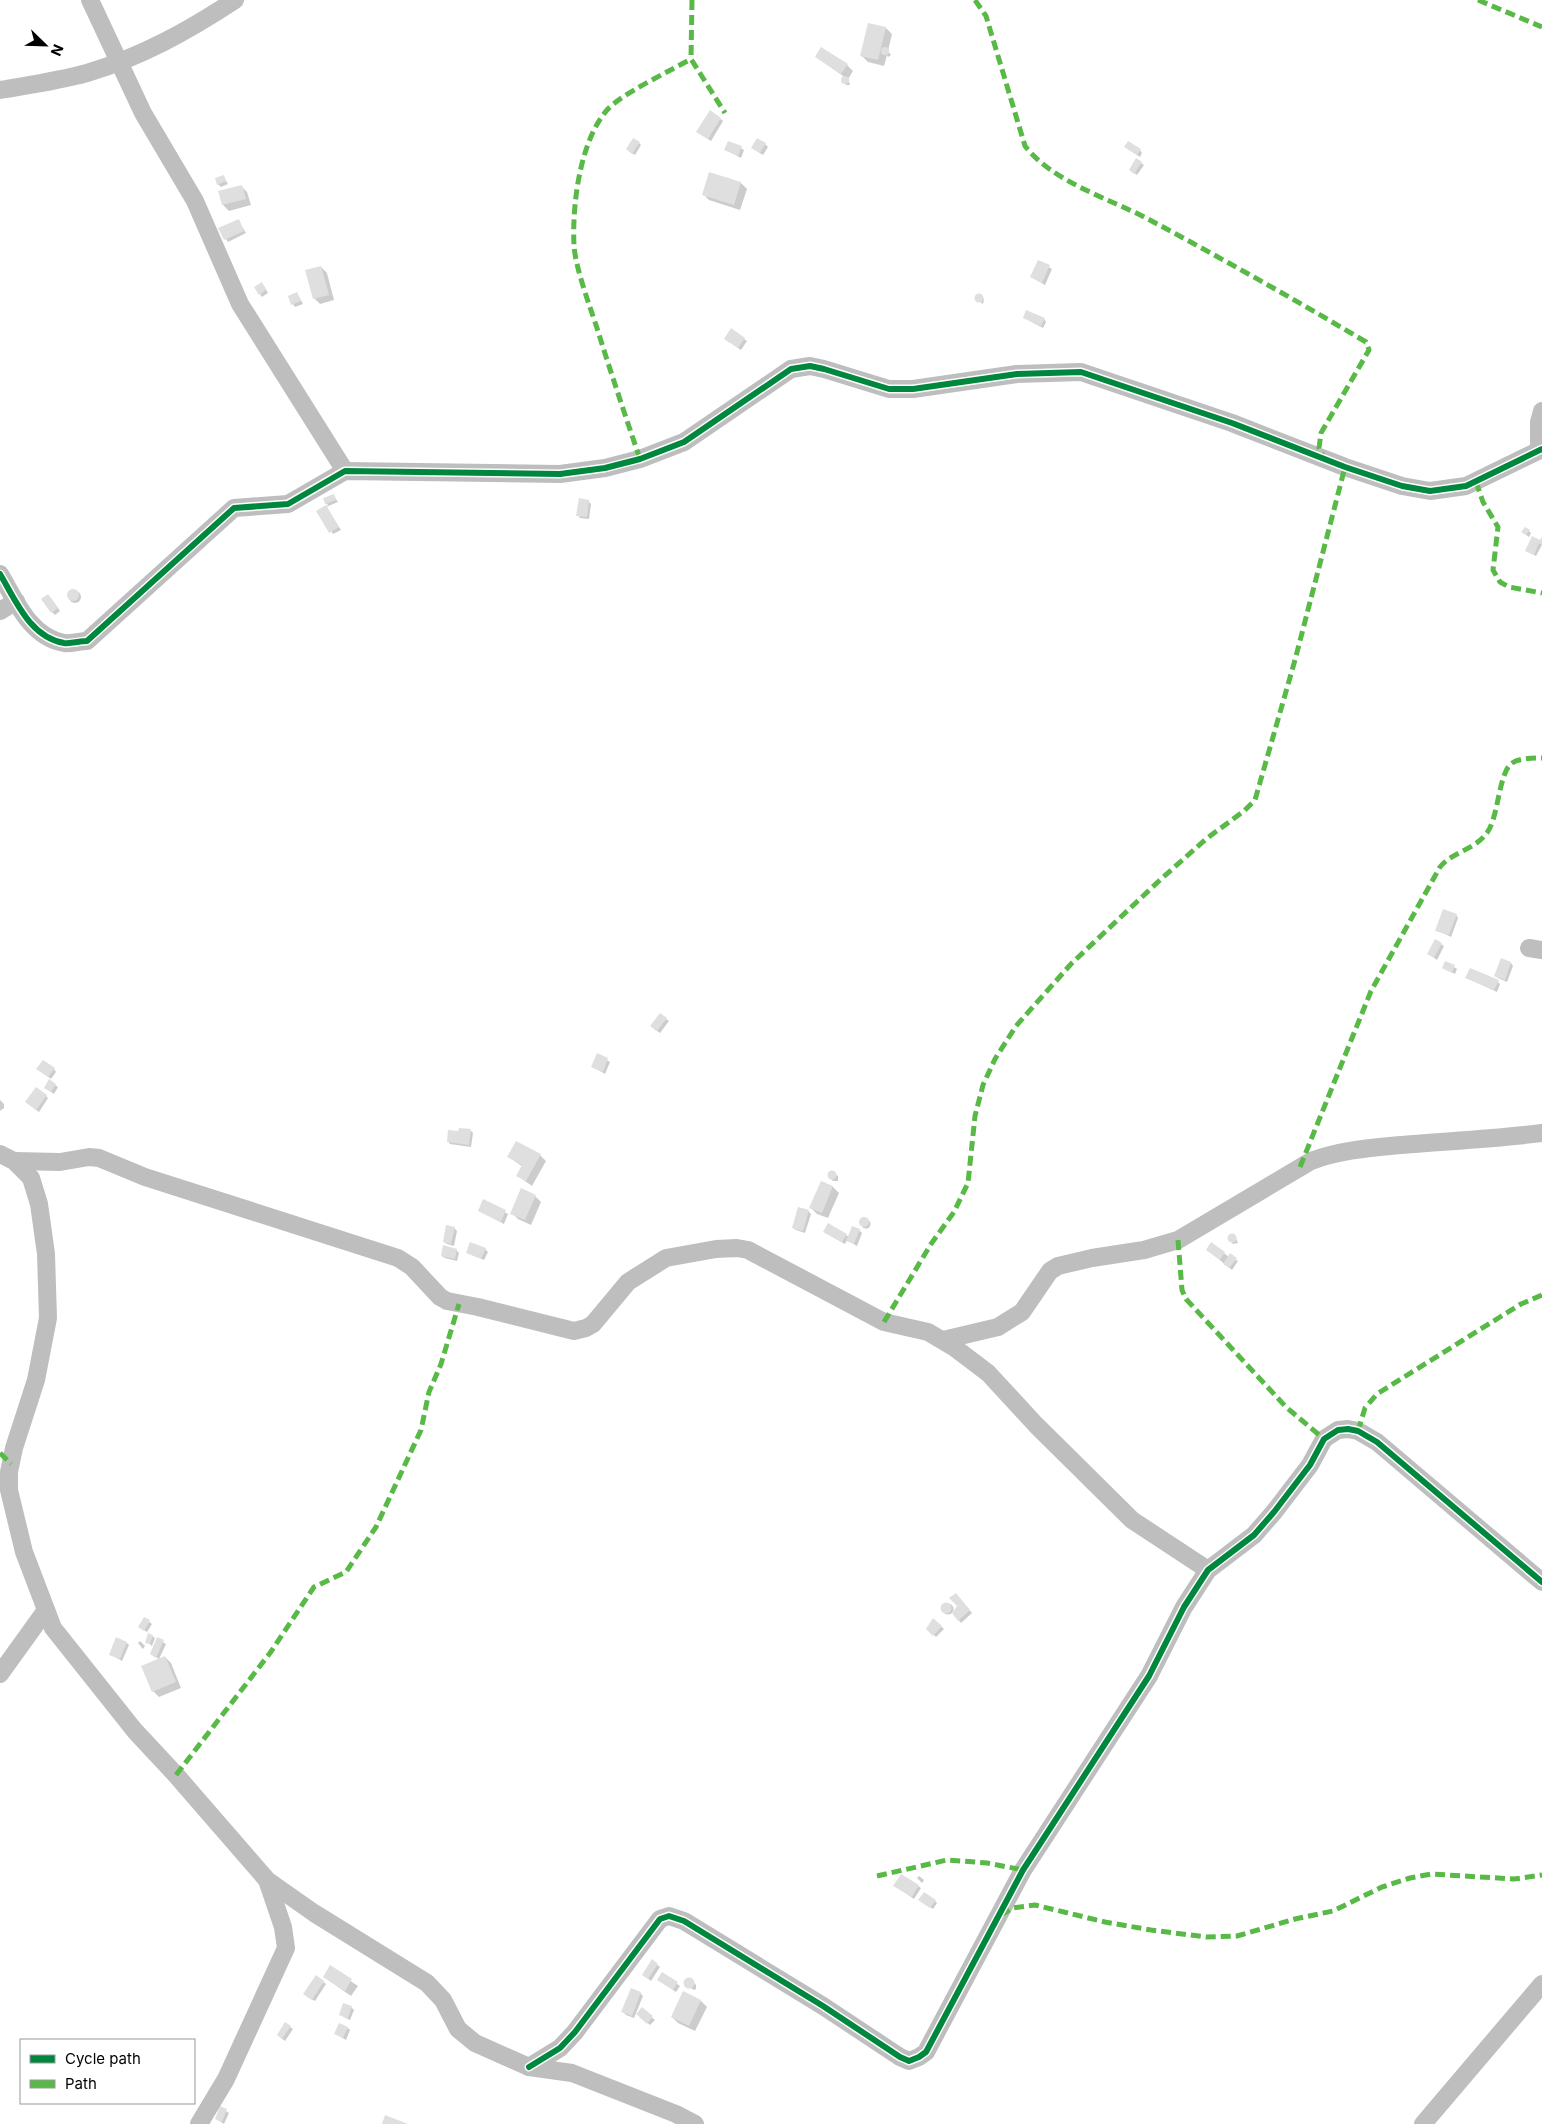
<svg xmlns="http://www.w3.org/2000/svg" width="1542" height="2124" viewBox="0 0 1542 2124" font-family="Inter,sans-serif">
  <rect width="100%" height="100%" fill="#fff"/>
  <!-- shadow -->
  <g fill="#0003">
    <path d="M886 28 892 34 888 51 891 55 888 57 887 55 884 66 868 62 862 56Z"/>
    <path d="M816 57 847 65 853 71 848 79 850 85H846L843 80 846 78Z"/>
    <path d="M721 119 723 121 711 141 700 134Z"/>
    <path d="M639 143 641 145 635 155 630 152Z"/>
    <path d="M765 144 768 147 763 155 755 150Z"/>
    <path d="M741 148 744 150 741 158 726 150Z"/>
    <path d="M1128 149 1140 150 1142 153 1140 157Z"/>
    <path d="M1141 163 1144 165 1137 175 1133 172Z"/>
    <path d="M710 173 741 183 747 189 740 210 709 200 703 194Z"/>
    <path d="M223 176 228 184 221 187 218 184Z"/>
    <path d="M241 186 247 192 251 205 229 211 223 205 220 191Z"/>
    <path d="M238 220 246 233 228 242 220 229Z"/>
    <path d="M1038 261 1052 269 1045 285 1031 277Z"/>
    <path d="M321 267 327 273 334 300 320 304 314 298Z"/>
    <path d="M264 286 268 293 262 297 260 294Z"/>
    <path d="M297 293 303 304 295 307 293 304Z"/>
    <path d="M978 295 984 299 983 304 976 299Z"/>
    <path d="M1024 318 1044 319 1046 322 1043 328Z"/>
    <path d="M725 339H744L747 341 741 350Z"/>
    <path d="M334 496 338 502 326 507 341 530 333 534 318 511 328 505 326 503Z"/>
    <path d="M588 501 591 504 589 519 580 518 578 515Z"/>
    <path d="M1529 531 1531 533 1529 537 1522 532Z"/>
    <path d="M1542 540V545L1536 556 1527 551Z"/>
    <circle cx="75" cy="597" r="6"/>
    <path d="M51 598 60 611 55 615 52 612Z"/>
    <path d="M1456 915 1458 918 1451 937 1437 930Z"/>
    <path d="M1441 944 1444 946 1437 960 1429 954Z"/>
    <path d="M1446 962 1457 969 1455 974 1443 968Z"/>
    <path d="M1511 963 1513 966 1507 982 1498 978 1495 976Z"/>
    <path d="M1467 978 1498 982 1500 984 1497 992Z"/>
    <path d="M666 1019 669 1021 660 1033 654 1029Z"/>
    <path d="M598 1055 610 1062 605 1074 593 1067Z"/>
    <path d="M54 1069 56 1072 51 1079 41 1071Z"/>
    <path d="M55 1085 58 1087 54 1094 45 1088Z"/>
    <path d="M46 1096 48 1098 39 1112 26 1102Z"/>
    <path d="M0 1100 4 1104V1108L0 1111Z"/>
    <path d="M460 1129 471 1131 473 1133 471 1147 450 1144 448 1141 459 1133Z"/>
    <path d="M540 1155 546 1161 532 1186 518 1176 523 1167 509 1157Z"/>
    <path d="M832 1172 838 1176V1181H833L830 1178Z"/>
    <path d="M822 1183 833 1187 839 1193 828 1218 817 1214 811 1208Z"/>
    <path d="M535 1196 541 1202 531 1225 518 1219 512 1213Z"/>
    <path d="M484 1201 508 1214 504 1224 479 1211Z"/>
    <path d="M808 1211 811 1214 805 1233 796 1230 793 1228Z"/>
    <circle cx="866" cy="1224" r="4.5"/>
    <path d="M454 1228 457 1231 454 1246 447 1244 444 1242Z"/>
    <path d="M859 1230 862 1233 857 1246 847 1240 845 1244 827 1234 846 1235 849 1237Z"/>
    <path d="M1230 1236H1235L1238 1243 1233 1244 1229 1239Z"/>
    <path d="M1212 1244 1229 1257 1238 1261 1232 1270 1210 1252Z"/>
    <path d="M485 1249 488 1252 484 1260 467 1252Z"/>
    <path d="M456 1250 459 1253 457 1261 445 1258 442 1256Z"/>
    <path d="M956 1595 972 1613 961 1623 953 1613 959 1606Z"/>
    <circle cx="948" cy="1609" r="5.5"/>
    <path d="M144 1618 152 1624 147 1632 142 1629Z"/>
    <path d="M934 1620 944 1629 936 1637 927 1628Z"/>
    <path d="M152 1636 155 1638 152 1646 147 1642Z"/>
    <path d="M158 1639 166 1644 159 1659 151 1654Z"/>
    <path d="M140 1641 145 1646 143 1649 138 1643Z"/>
    <path d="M127 1643 129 1645 122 1661 110 1654Z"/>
    <path d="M165 1657 171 1663 181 1688 159 1697 153 1691Z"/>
    <path d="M919 1876 924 1880 922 1883 917 1878Z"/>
    <path d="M918 1886 921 1888 914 1899 898 1888Z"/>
    <path d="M935 1901 937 1903 933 1909 923 1902Z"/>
    <path d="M652 1961 660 1967 651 1981 646 1977Z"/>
    <path d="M330 1967 358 1986 351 1996 324 1977Z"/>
    <path d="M662 1974 680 1986 676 1992 658 1980Z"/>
    <path d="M687 1979H690L696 1985V1989L694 1990 686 1985Z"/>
    <path d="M324 1982 326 1984 315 2001 307 1997Z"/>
    <path d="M640 1993 643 1996 634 2018 626 2015 623 2012Z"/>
    <path d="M701 2001 707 2007 695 2031 678 2023 672 2017Z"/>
    <path d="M351 2007 354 2010 350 2020 340 2015Z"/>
    <path d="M642 2009 655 2020 650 2025 637 2014Z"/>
    <path d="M290 2027 293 2029 285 2041 281 2038Z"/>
    <path d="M348 2028 350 2030 346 2040 336 2034Z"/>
    <path d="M221 2108 229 2113 224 2124 216 2119Z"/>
  </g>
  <!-- building -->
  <g fill="#dfdfdf">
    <path d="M868 23 886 27 878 60 860 56Z"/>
    <path d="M821 47 848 64 841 74 815 57Z"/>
    <circle cx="885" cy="51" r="4"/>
    <circle cx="845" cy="80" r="4"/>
    <path d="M710 110 721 118 708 139 696 132Z"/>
    <path d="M633 138 640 142 632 154 626 149Z"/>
    <path d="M757 138 766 143 760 153 751 148Z"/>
    <path d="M728 141 742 146 738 156 724 150Z"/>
    <path d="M1128 141 1141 149 1137 155 1124 147Z"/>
    <path d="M1136 158 1142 162 1134 174 1129 170Z"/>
    <path d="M709 172 741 182 734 205 702 195Z"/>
    <path d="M224 175 226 181 217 185 215 178Z"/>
    <path d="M242 185 246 199 222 205 218 191Z"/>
    <path d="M239 219 244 231 224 240 218 228Z"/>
    <path d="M1038 260 1050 265 1042 283 1030 277Z"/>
    <path d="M321 266 329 295 313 299 305 270Z"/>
    <path d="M262 282 266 290 259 295 254 287Z"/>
    <path d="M297 292 301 301 291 305 288 296Z"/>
    <circle cx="979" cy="298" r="4.5"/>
    <path d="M1026 310 1045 318 1041 326 1023 318Z"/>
    <path d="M731 328 745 338 738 348 724 339Z"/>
    <path d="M334 494 336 500 325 504 323 498Z"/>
    <path d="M579 498 589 500 587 517 576 516Z"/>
    <path d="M326 505 339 527 329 533 316 511Z"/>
    <path d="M1525 527 1530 530 1526 535 1521 532Z"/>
    <path d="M1532 536 1540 540 1542 537V545L1539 543 1534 555 1525 551Z"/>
    <circle cx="73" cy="595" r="6"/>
    <path d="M48 594 58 608 51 613 41 599Z"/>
    <path d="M1443 909 1457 914 1449 935 1435 931Z"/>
    <path d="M1435 939 1442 943 1434 958 1427 954Z"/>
    <path d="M1501 958 1511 962 1505 980 1494 976Z"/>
    <path d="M1445 961 1455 965 1452 973 1442 968Z"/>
    <path d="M1470 968 1499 980 1494 990 1465 978Z"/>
    <path d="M660 1013 667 1018 657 1031 650 1026Z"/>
    <path d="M597 1053 608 1058 603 1072 591 1067Z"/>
    <path d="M43 1060 55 1068 48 1077 36 1069Z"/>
    <path d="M49 1079 56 1084 51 1092 44 1088Z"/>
    <path d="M36 1087 47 1095 36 1110 25 1102Z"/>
    <path d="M459 1128 471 1129 469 1145 447 1142 448 1130 458 1131Z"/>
    <path d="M516 1141 541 1154 526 1181 516 1176 522 1165 507 1157Z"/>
    <circle cx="832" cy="1175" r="4.5"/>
    <path d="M821 1181 833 1186 822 1213 809 1208Z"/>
    <path d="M521 1188 536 1195 525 1220 510 1214Z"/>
    <path d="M483 1199 506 1210 501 1222 478 1211Z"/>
    <path d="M798 1207 809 1210 803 1231 792 1228Z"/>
    <circle cx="864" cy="1222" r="5"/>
    <path d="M828 1223 847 1234 842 1242 823 1232Z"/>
    <path d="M446 1225 455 1227 451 1244 443 1242Z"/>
    <path d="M852 1226 860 1229 854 1244 846 1241Z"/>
    <circle cx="1232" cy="1238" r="4.5"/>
    <path d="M470 1242 486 1248 481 1259 466 1253Z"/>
    <path d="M1211 1242 1225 1252 1220 1260 1206 1250Z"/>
    <path d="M443 1245 457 1249 455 1259 441 1256Z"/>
    <path d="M1230 1253 1237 1258 1229 1268 1223 1264Z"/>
    <path d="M956 1593 970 1610 958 1621 952 1613 957 1606 949 1598Z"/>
    <circle cx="946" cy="1608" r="5.5"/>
    <path d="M144 1617 150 1620 144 1631 138 1627Z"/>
    <path d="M933 1618 942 1626 933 1636 926 1629Z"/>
    <path d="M148 1633 153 1635 150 1644 145 1643Z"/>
    <path d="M116 1637 127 1642 120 1659 109 1655Z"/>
    <path d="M157 1637 164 1640 156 1658 150 1654Z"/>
    <path d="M165 1656 176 1682 152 1692 141 1666Z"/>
    <path d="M901 1874 919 1885 912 1897 893 1886Z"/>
    <path d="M924 1892 936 1900 930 1908 918 1900Z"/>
    <path d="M652 1959 658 1964 648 1979 642 1975Z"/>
    <path d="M330 1965 352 1979 345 1991 323 1977Z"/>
    <path d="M662 1972 678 1982 673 1990 657 1980Z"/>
    <path d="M316 1975 324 1981 312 2000 303 1994Z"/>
    <circle cx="689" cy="1983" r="5.5"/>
    <path d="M631 1988 641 1992 632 2016 621 2012Z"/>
    <path d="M683 1991 701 2000 689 2026 671 2017Z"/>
    <path d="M343 2003 352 2006 348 2018 339 2015Z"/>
    <path d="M642 2007 653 2016 647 2024 636 2014Z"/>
    <path d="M285 2022 291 2026 282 2039 277 2035Z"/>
    <path d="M339 2023 348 2027 343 2038 334 2034Z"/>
    <path d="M220 2106 227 2109 222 2122 215 2119Z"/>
    <path d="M385 2115 408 2124H382Z"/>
  </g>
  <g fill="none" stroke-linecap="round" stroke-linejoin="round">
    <!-- street -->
    <g stroke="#bebebe" stroke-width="18">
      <path d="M90 0 143 113 195 201 240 304 345 471"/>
      <path d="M0 90C29 85 58 81 87 73 141 57 188 31 235 0"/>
      <path d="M1539 450V422L1542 411"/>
      <path d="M0 574C16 601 30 637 64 643 71 644 80 641 87 641L234 508 288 504 345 471 560 474 605 468 640 459 684 442 791 369 810 366 824 369 889 389H913L1017 374 1081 372 1232 423 1345 467 1402 486 1430 491 1466 486 1542 449"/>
      <path d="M0 611 16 601"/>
      <path d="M1529 948 1542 950"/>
      <path d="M0 1154 14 1161 31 1178 39 1204 46 1254 48 1318 36 1380 14 1448 9 1472V1490L24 1552 53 1628 135 1731 176 1775 267 1880 314 1913 427 1983 443 2000 458 2029 475 2043 529 2067 572 2073 676 2114 695 2124"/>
      <path d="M14 1161 60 1162 89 1157 99 1158 145 1177 398 1258 412 1267 440 1297 447 1301 478 1307 574 1331 586 1328 593 1324 628 1282 666 1258 716 1249 737 1248 748 1250 884 1322 928 1332 955 1348 988 1373 1036 1425 1132 1520 1208 1570"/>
      <path d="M943 1340 998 1327 1022 1312 1050 1271 1058 1266 1092 1258 1144 1250 1178 1240 1311 1161C1340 1150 1370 1148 1401 1145 1448 1141 1495 1139 1542 1133"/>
      <path d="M0 1674 46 1610"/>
      <path d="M529 2067 560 2048 575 2032 660 1919 669 1916 684 1921 823 2006 900 2057 909 2061 919 2057 926 2052 1023 1870 1149 1676 1184 1607 1208 1570 1254 1535 1274 1512 1310 1465 1324 1439 1338 1430 1348 1429 1358 1431 1377 1442 1542 1582"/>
      <path d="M199 2124 226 2079 286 1948 283 1927 267 1880"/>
      <path d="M1423 2124 1542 1984"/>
    </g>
    <!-- quiet -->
    <g stroke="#58b947" stroke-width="5" stroke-dasharray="10 5" stroke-linecap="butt">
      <path d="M692 0 691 59 725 113"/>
      <path d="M975 0 986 16 1025 146C1053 182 1108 198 1148 219 1221 258 1294 299 1366 342L1369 350 1321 433 1319 448 1324 458"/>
      <path d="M1478 0 1542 27"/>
      <path d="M640 459C625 415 610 370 596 325 589 304 575 266 574 245 572 205 580 141 607 110 621 94 670 71 691 59"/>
      <path d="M1476 482 1483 502 1498 527 1493 570 1500 582 1509 587 1542 593"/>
      <path d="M1300 1167 1371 991 1440 867C1452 852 1474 850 1486 834 1499 819 1498 773 1512 763 1520 758 1533 758 1542 758"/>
      <path d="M1178 1240 1182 1290 1186 1299 1286 1407 1324 1439"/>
      <path d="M884 1322 931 1244 954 1212 968 1183 975 1116 983 1085 995 1059 1016 1026 1071 964 1160 880 1206 839 1244 811 1255 800 1295 660 1345 467"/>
      <path d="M1358 1431 1365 1408 1377 1394 1500 1317 1521 1304 1542 1295"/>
      <path d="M0 1453 11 1464"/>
      <path d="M176 1775 270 1653 314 1587 346 1572 376 1527 421 1430 429 1392 441 1364 459 1304"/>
      <path d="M877 1876 947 1860 987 1863 1023 1870"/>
      <path d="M1001 1915 1013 1908 1035 1905 1105 1922 1151 1930 1206 1937 1237 1936 1295 1919 1333 1911 1382 1887 1410 1878 1431 1874 1514 1879 1542 1875"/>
    </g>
    <!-- cycleway casing -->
    <g stroke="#fff" stroke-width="9">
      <g id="cycleway">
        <path d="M0 574C16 601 30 637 64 643 71 644 80 641 87 641L234 508 288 504 345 471 560 474 605 468 640 459 684 442 791 369 810 366 824 369 889 389H913L1017 374 1081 372 1232 423 1345 467 1402 486 1430 491 1466 486 1542 449"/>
        <path d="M529 2067 560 2048 575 2032 660 1919 669 1916 684 1921 823 2006 900 2057 909 2061 919 2057 926 2052 1023 1870 1149 1676 1184 1607 1208 1570 1254 1535 1274 1512 1310 1465 1324 1439 1338 1430 1348 1429 1358 1431 1377 1442 1542 1582"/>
      </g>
    </g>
    <!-- cycleway -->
    <use href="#cycleway" stroke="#00873e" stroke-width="6"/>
  </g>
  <!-- legend -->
  <rect x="20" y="2039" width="175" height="65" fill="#ffffff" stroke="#999999"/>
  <rect x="30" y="2055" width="25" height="8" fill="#00873e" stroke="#999999"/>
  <text x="65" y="2064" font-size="15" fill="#000000">Cycle path</text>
  <rect x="30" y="2080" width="25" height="8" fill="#58b947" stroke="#999999"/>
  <text x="65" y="2089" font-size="15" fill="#000000">Path</text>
  <!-- north arrow -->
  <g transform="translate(45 45) rotate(113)" stroke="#ffffff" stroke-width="4" paint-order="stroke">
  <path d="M0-4L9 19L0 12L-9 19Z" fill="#000000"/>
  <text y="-8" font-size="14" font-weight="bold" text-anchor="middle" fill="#000000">N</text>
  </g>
</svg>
